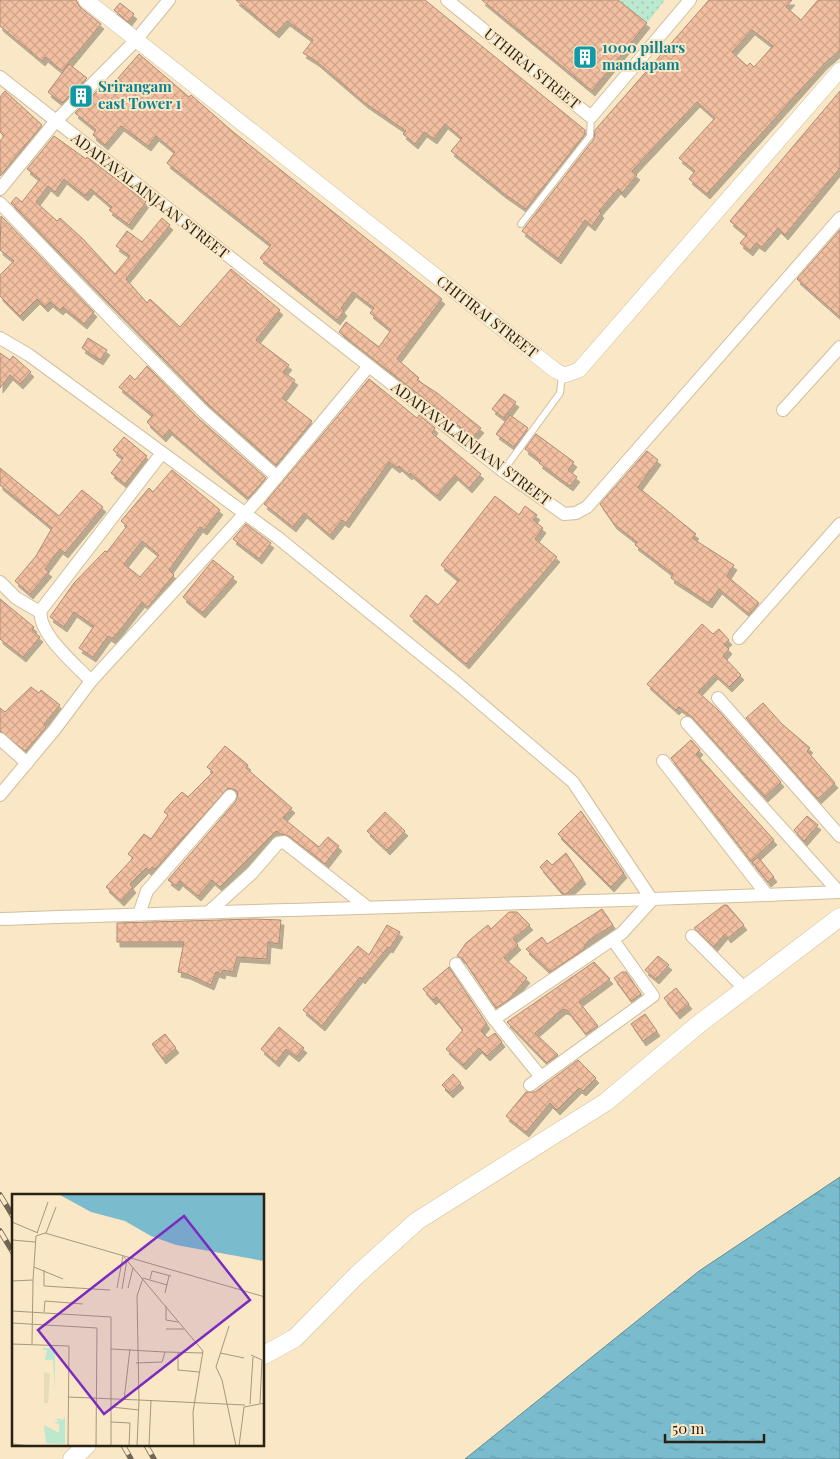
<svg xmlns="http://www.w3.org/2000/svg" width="840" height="1459" viewBox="0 0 840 1459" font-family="'Playfair Display',serif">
  <defs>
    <pattern id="green-dots" width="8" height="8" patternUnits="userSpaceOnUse" patternTransform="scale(1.25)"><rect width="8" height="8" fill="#bbe8cf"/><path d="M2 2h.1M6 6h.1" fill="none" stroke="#a1c7b1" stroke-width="1.8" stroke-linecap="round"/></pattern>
    <pattern id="water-ripples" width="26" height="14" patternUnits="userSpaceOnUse" patternTransform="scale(1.25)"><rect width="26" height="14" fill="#7abbce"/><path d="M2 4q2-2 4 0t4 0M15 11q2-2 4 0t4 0" fill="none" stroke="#6aa0b0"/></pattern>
    <pattern id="building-cross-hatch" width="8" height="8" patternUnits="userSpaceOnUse" patternTransform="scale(1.25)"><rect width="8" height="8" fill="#f2bfa1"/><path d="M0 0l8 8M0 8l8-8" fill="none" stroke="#d0a48a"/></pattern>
    <filter id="shadow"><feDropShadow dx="3" dy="5" stdDeviation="0" flood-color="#0004"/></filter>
  </defs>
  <rect width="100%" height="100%" fill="#f9e7c5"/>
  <!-- green -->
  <path fill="url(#green-dots)" d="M618 0H665L647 23Z"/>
  <!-- water -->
  <path fill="url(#water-ripples)" stroke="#618d96" d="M840 1177V1459H465L699 1271Z"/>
  <!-- building -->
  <g fill="url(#building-cross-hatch)" stroke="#ad8c78" fill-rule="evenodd" filter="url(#shadow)">
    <path d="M0 0H76L80 7 101 24 62 71 45 57 42 61 0 26Z"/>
    <path d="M236 0H425L585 130V134L526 209 503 193 451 151 462 138 445 124 434 139 424 132 415 144 403 134 406 131 365 103 316 61 303 53 313 40 287 21 276 33Z"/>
    <path d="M482 0H618L647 23 592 91Z"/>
    <path d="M709 0H792L786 7 801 20 818 0H840V50L824 64 707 194 689 179 695 171 679 158 715 118 697 102 632 171 637 175 622 193 618 189 599 211 601 213 592 226 585 220 558 259 522 231 594 139 595 130ZM752 30 773 46 754 67 750 63 747 66 732 52Z"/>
    <path d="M120 3 134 14 128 22 114 10Z"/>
    <path d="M139 54 189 97 191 95 232 131 442 299 397 359 419 378 417 380 437 393 481 428 473 437 339 332 346 322 379 347 391 330 370 313 374 308 353 292 341 308 344 311 337 320 260 258 271 245 167 163 175 152 156 136 148 146 121 126 105 145 93 135 96 130 75 113 100 88 106 92Z"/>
    <path d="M69 64 87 78 62 103 48 92Z"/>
    <path d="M5 91 42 125 0 176V141L4 136 0 132V97Z"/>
    <path d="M840 91V168L785 235 778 228 762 247 756 243 750 251 740 243 747 235 730 221Z"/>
    <path d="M54 136 86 159 87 157 146 202 129 225 109 210 112 207 91 189 85 196 64 179 55 192 48 186 36 202 57 221 60 218 83 239 115 274 130 256 116 246 127 231 142 242 162 218 170 225 126 279 147 303 150 299 180 327 231 269 280 310 256 340 289 365 283 372 295 380 282 398 312 421 276 465 210 406 11 203 16 197 22 202 40 179 27 169Z"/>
    <path d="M1 216 94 312 84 324 63 307 60 310 50 302 45 307 37 299 20 316 0 296V275L14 261 0 250Z"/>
    <path d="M840 230V317L797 279Z"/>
    <path d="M88 338 107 350 100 360 82 348Z"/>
    <path d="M0 353 10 360 13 356 31 372 20 384 10 375 0 388Z"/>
    <path d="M147 366 198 418 266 478 248 498 169 430 163 437 147 422 153 415 119 387 130 375 135 380Z"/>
    <path d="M369 379 417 418 419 415 435 428 432 433 481 474 469 488 455 475 437 496 410 473 409 475 399 466 397 468 389 462 346 523 342 520 330 535 304 513 293 527 264 504Z"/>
    <path d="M504 394 516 402 504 418 492 409Z"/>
    <path d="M510 415 528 428 514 447 496 434Z"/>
    <path d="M536 434 574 462 568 470 577 477 570 486 539 463 541 461 525 449Z"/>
    <path d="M124 437 147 456 125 484 111 473 123 458 113 450Z"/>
    <path d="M647 451 658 460 638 487 696 534 692 538 734 565 727 576 759 603 749 614 719 589 709 603 671 578 673 574 635 545 637 542 614 524 600 504Z"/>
    <path d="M0 468 59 516 82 490 103 507 65 553 60 549 45 569 49 572 30 594 15 581 36 556 52 528 0 485Z"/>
    <path d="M172 470 220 510 204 530 200 527 169 570 174 575 148 607 142 602 113 639 108 636 93 657 79 648 94 626 74 612 64 627 50 617 74 583 105 551 107 552 127 526 121 521 149 488 153 492ZM142 541 159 555 140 577 124 564Z"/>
    <path d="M495 496 519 515 525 506 537 515 533 520 543 528 535 539 557 557 466 664 410 616 426 595 438 605 459 580 441 565Z"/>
    <path d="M246 524 271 543 259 559 233 539Z"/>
    <path d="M213 560 234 577 202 613 183 597Z"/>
    <path d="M0 599 34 627 32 630 40 637 23 657 0 639Z"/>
    <path d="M702 624 713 634 719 629 729 640 724 644 729 649 723 656 741 675 729 687 715 674 698 692 718 710 781 782 765 797 693 718 679 707 676 710 647 684Z"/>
    <path d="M31 687 39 693 41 690 60 705 44 724 46 727 25 751 0 731V708L5 712Z"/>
    <path d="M763 703 782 724 810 748 807 751 835 783 818 799 746 718Z"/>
    <path d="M691 740 700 750 696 754 774 840 751 861 671 758Z"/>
    <path d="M225 746 248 765 246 768 292 808 283 818 319 847 328 837 339 846 325 864 289 836 281 834 276 831 220 887 212 880 198 896 180 881 176 886 168 880 236 801 238 794 236 790 228 788 155 869 152 867 149 871 146 868 130 884 133 888 121 901 106 887 133 858 128 854 144 834 151 839 168 815 164 812 172 802 182 792 188 797 213 772 207 767Z"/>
    <path d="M581 811 624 873 611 887 558 834Z"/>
    <path d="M385 812 405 831 387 850 367 831Z"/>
    <path d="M807 816 818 825 804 841 794 830Z"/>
    <path d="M566 853 583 879 567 894H563L540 867 547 860 552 865Z"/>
    <path d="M758 857 774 877 768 882 752 862Z"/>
    <path d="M724 905H727L744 925 728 938 725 934 714 947 694 928Z"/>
    <path d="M602 909 613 925 588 941 583 950 550 972 526 949 542 937 547 944Z"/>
    <path d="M509 912H517L530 925 513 939 518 945 504 958 527 978 508 1000 496 1008 463 959 457 956 466 943 488 925 491 929Z"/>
    <path d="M254 919 281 920 279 944 268 942 267 959 237 957 233 972 223 970 222 974 216 972 211 985 187 974 178 972 184 942H117V923Z"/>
    <path d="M387 925 400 932 390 948 388 947 362 979 360 977 322 1026 303 1010 358 946 369 955Z"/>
    <path d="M658 956 669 965 656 979 645 970Z"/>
    <path d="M594 962 610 979 579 1002 598 1026 586 1034 567 1010 563 1009 535 1033 558 1055 547 1063 507 1022Z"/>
    <path d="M449 967 487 1024 481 1031 488 1038 495 1033 502 1042 487 1056 479 1048 463 1065 446 1049 463 1030 436 997 433 1000 423 989Z"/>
    <path d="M622 972H626L641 994 631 1001 614 978Z"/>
    <path d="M676 988 689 1004 677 1014 664 998Z"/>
    <path d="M645 1014 657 1031 643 1041 631 1024Z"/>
    <path d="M279 1027 304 1048 296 1057 286 1049 276 1062 261 1049Z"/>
    <path d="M165 1034 176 1048 163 1059 152 1044Z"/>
    <path d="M578 1060 596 1078 583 1091 579 1088 557 1110 550 1103 526 1132 506 1116 526 1092H535Z"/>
    <path d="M453 1074 461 1083 450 1093 442 1085Z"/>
  </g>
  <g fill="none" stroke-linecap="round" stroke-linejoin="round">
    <!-- service casing -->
    <g stroke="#d0bf9d" stroke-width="8">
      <g id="service">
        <path d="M521 224 590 136 591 117"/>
        <path d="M503 471 560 393 562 375"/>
      </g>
    </g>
    <!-- minor casing -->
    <g stroke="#d0bf9d" stroke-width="14">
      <g id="minor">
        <path d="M447 0 591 117 690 0"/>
        <path d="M0 77 503 471 564 514 576 513 587 507 840 218"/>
        <path d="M0 189 55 122 136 40 169 0"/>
        <path d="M0 203 123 331 204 412 277 477"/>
        <path d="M0 338 29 355 277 537 458 684 573 782 652 900 622 933 494 1019"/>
        <path d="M783 410 840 347"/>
        <path d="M0 582 16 598 40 612"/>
        <path d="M739 638 840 524"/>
        <path d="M91 681 261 496 369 366"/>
        <path d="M718 698 840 836"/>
        <path d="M687 723 839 892"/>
        <path d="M0 739 27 763"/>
        <path d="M663 761 767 895"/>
        <path d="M0 795 55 729 91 681C76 665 36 632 41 610L162 453"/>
        <path d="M210 911 252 873 278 843 284 842 367 907"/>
        <path d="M139 914 147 891 230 796"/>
        <path d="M0 919C280 909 560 904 840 892"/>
        <path d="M692 936 745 989"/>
        <path d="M456 964 494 1019 541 1077"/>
        <path d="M530 1085 653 996 613 940"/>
      </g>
    </g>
    <!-- tertiary casing -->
    <g stroke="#d0bf9d" stroke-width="16">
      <path id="tertiary" d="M86 0 556 371 565 375 579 370 840 70"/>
    </g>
    <!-- secondary casing -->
    <g stroke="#d0bf9d" stroke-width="19">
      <g id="secondary">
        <path d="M264 1355 295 1338 357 1275 417 1221 606 1102 699 1024 840 917"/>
        <path d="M72 1459 87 1445"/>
      </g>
    </g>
    <!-- service -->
    <use href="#service" stroke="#fff" stroke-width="6"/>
    <!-- minor -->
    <use href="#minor" stroke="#fff" stroke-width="12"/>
    <!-- tertiary -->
    <use href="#tertiary" stroke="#fff" stroke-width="15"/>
    <!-- secondary -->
    <use href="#secondary" stroke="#fff" stroke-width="18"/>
    <!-- rail casing -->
    <g stroke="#6f6551" stroke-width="5.5">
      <g id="rail">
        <path d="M0 1195 14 1218"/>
        <path d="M0 1231 14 1254"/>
        <path d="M123 1445 131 1459"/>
        <path d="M146 1445 154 1459"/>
      </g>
    </g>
    <!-- rail -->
    <use href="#rail" stroke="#f9e7c5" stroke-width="4" stroke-dasharray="11" stroke-linecap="butt"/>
  </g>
  <!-- icons -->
  <defs>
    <g id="building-square" transform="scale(1.25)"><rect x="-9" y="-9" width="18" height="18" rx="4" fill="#0f9aa8" stroke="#f9e7c5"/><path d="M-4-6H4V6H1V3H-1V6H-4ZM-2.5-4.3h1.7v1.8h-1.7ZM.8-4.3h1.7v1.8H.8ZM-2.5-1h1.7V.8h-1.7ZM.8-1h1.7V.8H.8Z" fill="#fff"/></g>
  </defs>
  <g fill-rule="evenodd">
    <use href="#building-square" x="585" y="57"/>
    <use href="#building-square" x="81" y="96"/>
  </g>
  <g text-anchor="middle" stroke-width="4" stroke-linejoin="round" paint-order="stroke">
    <!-- culture labels -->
    <g font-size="15" font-weight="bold" fill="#0d838f" stroke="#f9e7c5" text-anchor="start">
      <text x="602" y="53">1000 pillars<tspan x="602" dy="17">mandapam</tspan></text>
      <text x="98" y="92">Srirangam<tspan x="98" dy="17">east Tower 1</tspan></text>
    </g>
    <!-- street labels -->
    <g font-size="15" fill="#282215" stroke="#f9e7c5">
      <text transform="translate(532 69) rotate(39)" y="5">UTHIRAI STREET</text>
      <text transform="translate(150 196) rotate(38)" y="5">ADAIYAVALAINJAAN STREET</text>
      <text transform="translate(487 317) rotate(38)" y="5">CHITIRAI STREET</text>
      <text transform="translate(471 444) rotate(37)" y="5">ADAIYAVALAINJAAN STREET</text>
    </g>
  </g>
  <!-- overview -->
  <g transform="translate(12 1194)">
    <rect width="252" height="252" fill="#f9e7c5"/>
    <path d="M31 154H43V193L41 166H33L35 156H31ZM53 223V250L34 249 32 231 47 239V230L41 228H47L44 224 51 226Z" fill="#bbe8cf"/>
    <path d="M32 178 38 180 36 209H32Z" fill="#e5dcb8"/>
    <path d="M48 1H252V67L164 51 139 42 113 27 79 18Z" fill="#7abbce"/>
    <path fill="none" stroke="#a5987f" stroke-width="1" d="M0 28 26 39M25 39 36 8M34 39 44 13M0 46 23 48M112 63 191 157 181 218 182 252M22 73 51 85M32 76V92L98 96M138 85 140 77 159 82M0 87 21 86 24 42 33 39 253 103M155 91 131 84 125 102 127 206 233 211M105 94 111 62M116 94 121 74M110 95 115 66M153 99 157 82M154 112V126L166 128M0 117 99 123V252M32 118 33 107 71 110M0 129 85 134 84 252M217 132 204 173 210 186 224 252M154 135H172M0 150 57 152 56 252M20 150 21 86M99 155 153 158M166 158V176L187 178M208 159 232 164M239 161 250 166 248 209M124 169 150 168 153 158 191 159M56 203 127 206 125 252M112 206 118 155M238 210 241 163M99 213 127 216M99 228 118 229 117 252M0 250 19 252M137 252 139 206M227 252 232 213 253 209"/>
    <path fill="#7b2cbf" fill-opacity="0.15" stroke="#7b2cbf" stroke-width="2.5" d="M172 22 238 106 92 220 26 136Z"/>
    <rect width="252" height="252" fill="none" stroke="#282215" stroke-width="2.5"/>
  </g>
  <!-- scale -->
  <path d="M665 1434v8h99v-8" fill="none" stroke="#282215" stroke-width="2.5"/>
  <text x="672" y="1434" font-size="15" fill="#282215" stroke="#f9e7c5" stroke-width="4" paint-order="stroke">50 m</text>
</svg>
